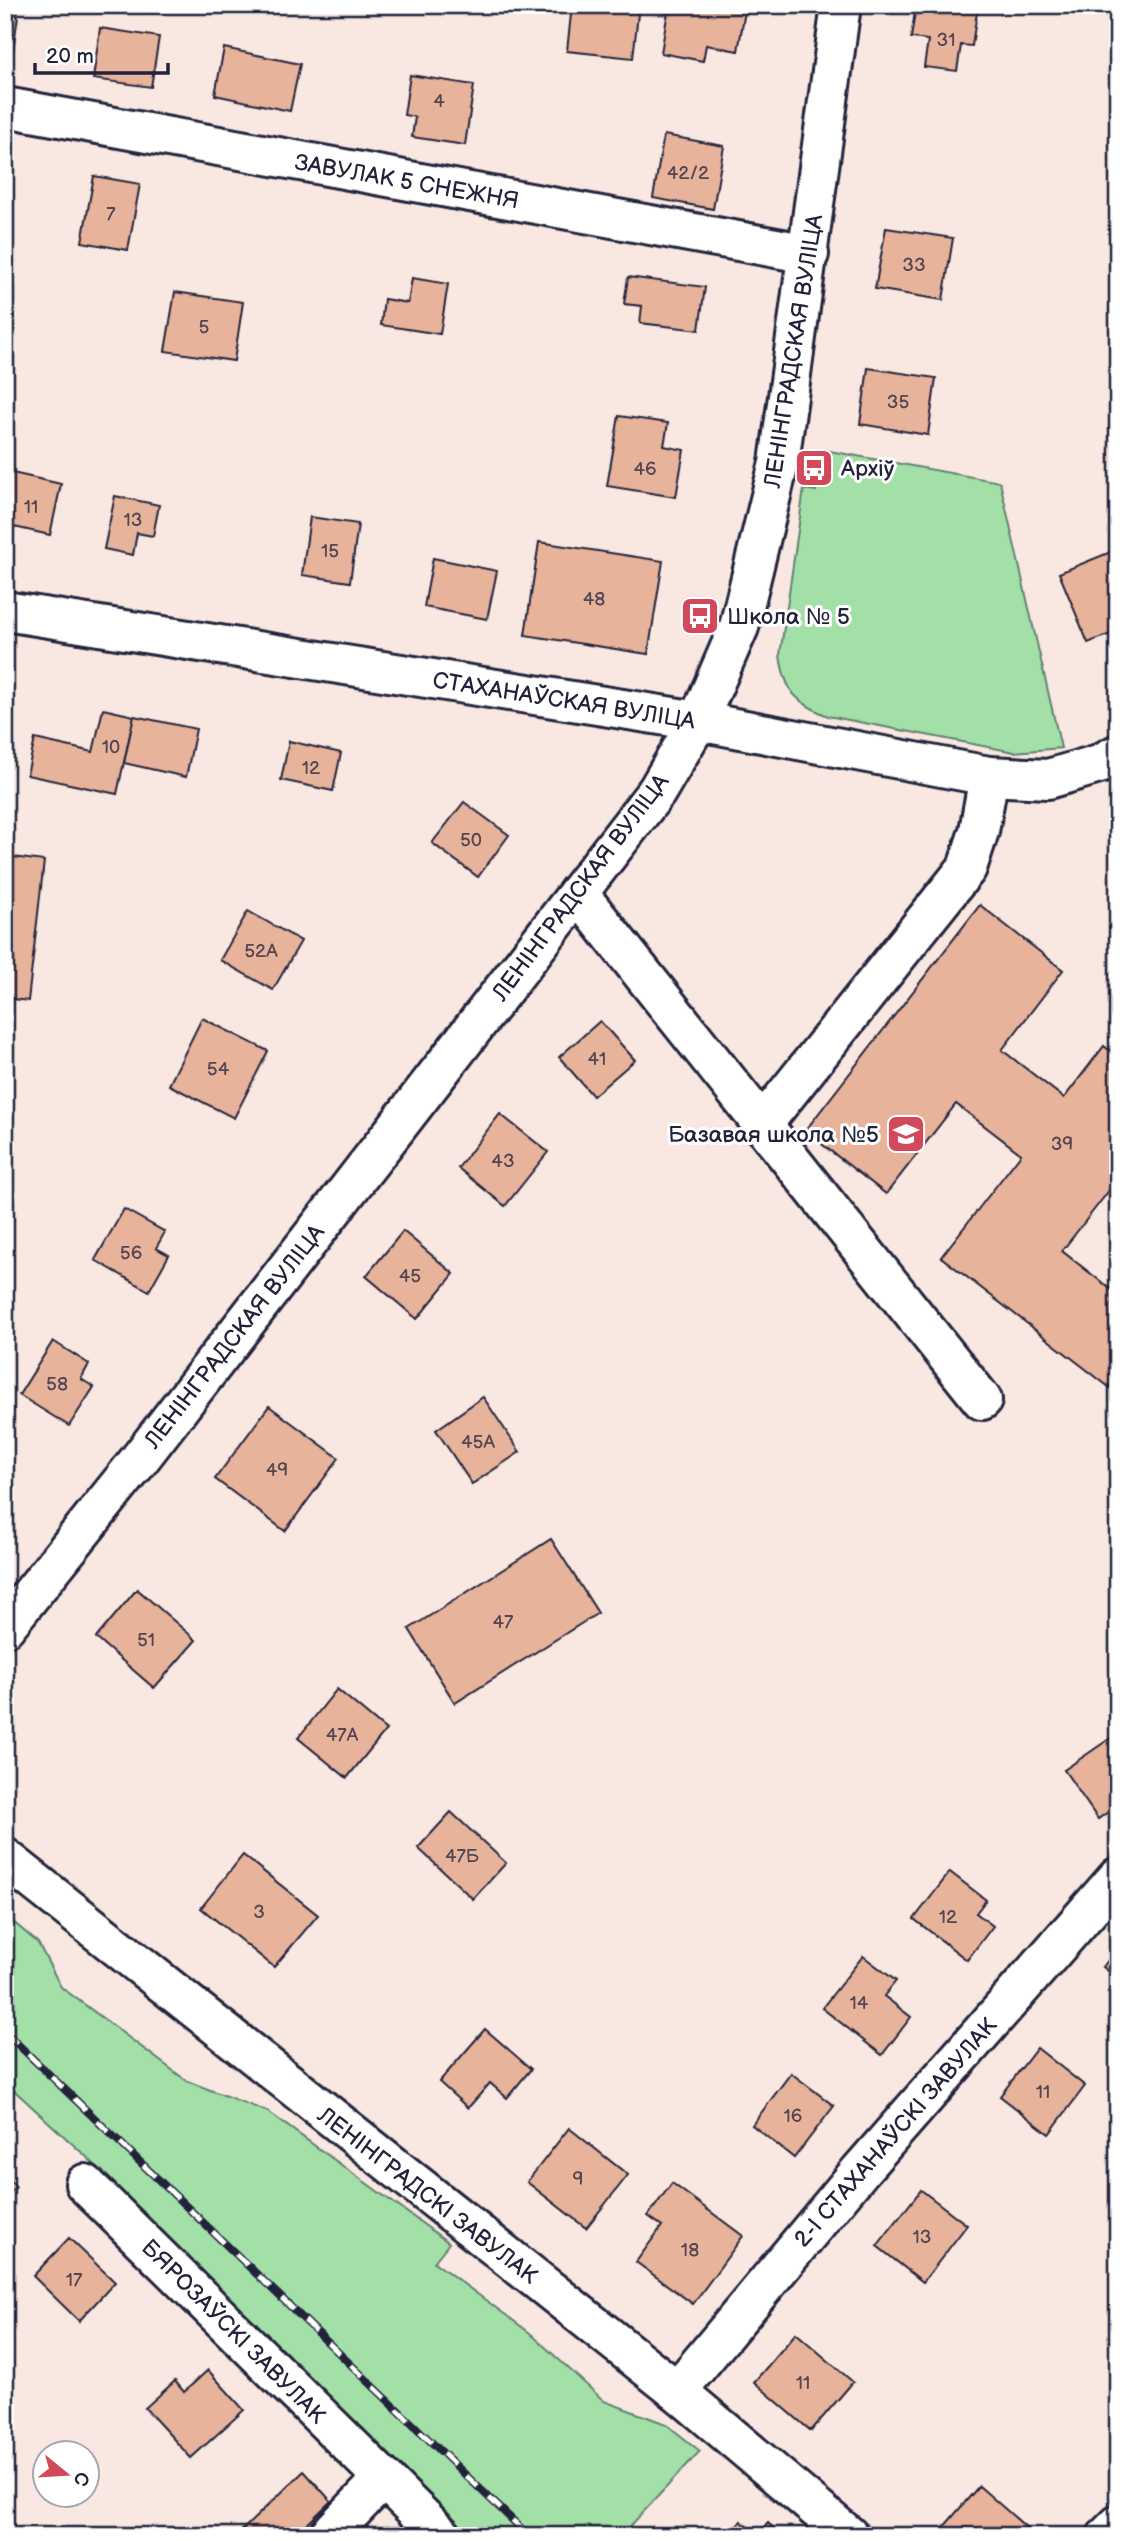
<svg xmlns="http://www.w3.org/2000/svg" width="1123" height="2541" viewBox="0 0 1123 2541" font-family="'Balsamiq Sans',sans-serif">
  <rect width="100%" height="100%" fill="#f8e8e1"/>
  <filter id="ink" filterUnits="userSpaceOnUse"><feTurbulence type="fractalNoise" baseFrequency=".0143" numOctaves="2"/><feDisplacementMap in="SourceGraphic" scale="14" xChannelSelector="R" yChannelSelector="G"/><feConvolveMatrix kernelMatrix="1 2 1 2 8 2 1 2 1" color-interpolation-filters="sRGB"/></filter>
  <g filter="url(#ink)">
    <!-- green -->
    <g fill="#a2e0a8" stroke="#628172" stroke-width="2">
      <path d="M824 450 1000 482 1061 748 1014 752 828 716C795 702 785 691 780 655L804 489 816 491Z"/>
      <path d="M5 1915 38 1943 61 1987 187 2081 268 2112 449 2243 434 2262 530 2333 604 2401 666 2424 700 2451 621 2536H467L91 2161 5 2082Z"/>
    </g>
    <!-- building -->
    <g fill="#e8b39b" stroke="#22223b" stroke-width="2">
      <path d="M572 5H639L633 58 567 51Z"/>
      <path d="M669 5H746L738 51 706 45 703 61 661 53Z"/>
      <path d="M916 5H978L972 46 961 45 957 71 924 67 928 40 911 38Z"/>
      <path d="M5 14 18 16 10 71H5Z"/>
      <path d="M100 28 159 37 151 87 93 79Z"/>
      <path d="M224 48 300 64 290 111 215 95Z"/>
      <path d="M410 75 474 85 465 145 412 137 415 117 404 115Z"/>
      <path d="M664 135 724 146 713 209 653 198Z"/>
      <path d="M94 176 140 184 128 250 82 242Z"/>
      <path d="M886 228 953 238 943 300 875 289Z"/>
      <path d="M628 277 705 287 699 330 640 323 642 306 624 304Z"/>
      <path d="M412 278 448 284 440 334 381 325 384 299 408 303Z"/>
      <path d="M175 292 243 302 234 361 165 351Z"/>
      <path d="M868 368 936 378 928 435 860 424Z"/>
      <path d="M619 416 668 423 664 446 684 450 676 497 607 486Z"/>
      <path d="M8 472 61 484 50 535 5 525Z"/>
      <path d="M115 496 159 505 153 536 137 533 133 555 104 549Z"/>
      <path d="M310 517 358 524 350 582 302 575Z"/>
      <path d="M539 542 663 561 648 654 525 635Z"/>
      <path d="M1118 549V631L1088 643 1059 573Z"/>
      <path d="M433 558 497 571 487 619 424 607Z"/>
      <path d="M103 709 134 716 117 794 27 775 35 739 93 752Z"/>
      <path d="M134 716 196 729 186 777 124 763Z"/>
      <path d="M289 741 341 753 333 791 281 780Z"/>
      <path d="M464 802 509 835 478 877 432 843Z"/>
      <path d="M5 856 44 861 28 1001 5 998Z"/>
      <path d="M980 905 1063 970 1002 1050 1064 1098 1104 1046 1118 1057V1179L1062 1251 1118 1295V1394L941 1257 1021 1154 956 1104 886 1194 805 1131Z"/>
      <path d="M248 911 301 941 273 990 220 960Z"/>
      <path d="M202 1018 268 1051 234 1118 169 1085Z"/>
      <path d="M600 1021 635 1060 593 1096 559 1057Z"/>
      <path d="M500 1114 548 1152 505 1206 458 1168Z"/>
      <path d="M124 1209 165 1232 156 1248 169 1255 149 1291 95 1260Z"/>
      <path d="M403 1231 454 1274 417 1319 366 1276Z"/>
      <path d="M53 1341 89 1364 81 1379 94 1387 69 1426 19 1395Z"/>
      <path d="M483 1397 520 1452 472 1484 436 1430Z"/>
      <path d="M269 1406 339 1458 285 1531 215 1479Z"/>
      <path d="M551 1539 598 1613 455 1703 409 1629Z"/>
      <path d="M137 1589 196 1640 154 1688 96 1638Z"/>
      <path d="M337 1689 386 1730 347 1778 298 1738Z"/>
      <path d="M1115 1735 1118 1805 1098 1819 1064 1770Z"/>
      <path d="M451 1812 506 1863 473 1899 418 1848Z"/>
      <path d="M243 1855 318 1915 274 1967 201 1908Z"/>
      <path d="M950 1872 986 1900 976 1913 993 1926 967 1960 914 1919Z"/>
      <path d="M1118 1947V1978L1103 1967Z"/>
      <path d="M863 1956 896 1981 884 1996 911 2017 882 2055 822 2008Z"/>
      <path d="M1118 1979V2000L1108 1992Z"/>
      <path d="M485 2029 531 2069 507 2098 490 2083 468 2108 439 2082Z"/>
      <path d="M1037 2048 1085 2086 1049 2134 1000 2096Z"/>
      <path d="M791 2073 834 2106 794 2158 752 2125Z"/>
      <path d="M569 2128 628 2175 586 2228 527 2182Z"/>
      <path d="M5 2175 16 2187 5 2197Z"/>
      <path d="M672 2183 743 2236 693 2304 636 2262 662 2226 648 2216Z"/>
      <path d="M921 2190 967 2225 923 2282 877 2246Z"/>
      <path d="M69 2238 115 2282 79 2321 33 2276Z"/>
      <path d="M796 2333 853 2382 811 2431 754 2382Z"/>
      <path d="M208 2370 244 2410 191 2458 145 2408 175 2381 184 2392Z"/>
      <path d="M304 2471 331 2501 295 2536H236Z"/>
      <path d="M979 2486 1036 2536H936Z"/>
      <path d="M741 2521 757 2535 768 2523 782 2536H729Z"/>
    </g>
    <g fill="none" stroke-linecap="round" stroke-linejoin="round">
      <!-- minor casing -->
      <g stroke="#22223b" stroke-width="44">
        <g id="minor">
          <path d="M5 107 809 254"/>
          <path d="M5 611 698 721 989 776 1048 779 1099 764 1118 754"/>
          <path d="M578 893 982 1400"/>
          <path d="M762 1125 967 868 979 831 989 776"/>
          <path d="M5 1627 132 1469 657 791 698 721 739 627 779 463 841 5"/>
          <path d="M5 1858 677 2391 849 2536"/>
          <path d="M85 2184 442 2536"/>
          <path d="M677 2391 860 2171 1118 1877"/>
          <path d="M328 2536 384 2478"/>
          <path d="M1107 2536 1118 2525"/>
        </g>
      </g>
      <!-- minor -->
      <use href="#minor" stroke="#fff" stroke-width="38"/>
      <!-- rail casing -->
      <g stroke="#22223b" stroke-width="8">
        <path id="rail" d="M5 2032 529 2536"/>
      </g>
      <!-- rail -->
      <use href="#rail" stroke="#fff" stroke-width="5" stroke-dasharray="16" stroke-linecap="butt"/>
    </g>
  </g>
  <!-- icons -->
  <defs>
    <g id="bus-square" transform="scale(2.0125)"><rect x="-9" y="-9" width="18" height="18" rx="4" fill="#d1495b" stroke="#fff"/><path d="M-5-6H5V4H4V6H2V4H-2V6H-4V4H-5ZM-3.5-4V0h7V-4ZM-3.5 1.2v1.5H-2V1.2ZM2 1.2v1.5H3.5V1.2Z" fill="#fff"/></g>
    <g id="school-square" transform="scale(2.0125)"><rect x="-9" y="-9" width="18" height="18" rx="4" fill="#d1495b" stroke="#fff"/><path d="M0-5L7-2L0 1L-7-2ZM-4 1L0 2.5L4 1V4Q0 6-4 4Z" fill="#fff"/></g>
  </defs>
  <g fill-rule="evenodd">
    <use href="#bus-square" x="814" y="468"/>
    <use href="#bus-square" x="700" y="616"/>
    <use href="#school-square" x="906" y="1134"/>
  </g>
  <g text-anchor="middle" stroke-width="6" stroke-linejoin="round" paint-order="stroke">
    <!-- number labels -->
    <g font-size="19" fill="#544653">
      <text x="946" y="46">31</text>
      <text x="439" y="107">4</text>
      <text x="688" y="179">42/2</text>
      <text x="111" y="220">7</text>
      <text x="914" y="271">33</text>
      <text x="204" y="333">5</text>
      <text x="898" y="408">35</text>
      <text x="645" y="475">46</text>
      <text x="31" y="513">11</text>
      <text x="133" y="526">13</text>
      <text x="330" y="557">15</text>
      <text x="594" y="605">48</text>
      <text x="111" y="753">10</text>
      <text x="311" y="774">12</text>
      <text x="471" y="846">50</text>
      <text x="261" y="957">52А</text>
      <text x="597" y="1065">41</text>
      <text x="218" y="1075">54</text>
      <text x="1062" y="1150">39</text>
      <text x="503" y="1167">43</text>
      <text x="131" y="1259">56</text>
      <text x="410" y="1282">45</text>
      <text x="57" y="1390">58</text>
      <text x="478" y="1448">45А</text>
      <text x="277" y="1476">49</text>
      <text x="503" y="1628">47</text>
      <text x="146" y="1646">51</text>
      <text x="342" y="1741">47А</text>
      <text x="462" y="1862">47Б</text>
      <text x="259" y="1918">3</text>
      <text x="948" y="1923">12</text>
      <text x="859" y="2009">14</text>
      <text x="1043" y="2098">11</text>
      <text x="793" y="2122">16</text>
      <text x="578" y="2185">9</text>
      <text x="922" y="2243">13</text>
      <text x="690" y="2256">18</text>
      <text x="74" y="2286">17</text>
      <text x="803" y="2389">11</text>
    </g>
    <!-- street labels -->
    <g font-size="23" fill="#22223b" stroke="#fff">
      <text transform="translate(407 181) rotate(10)" y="8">ЗАВУЛАК 5 СНЕЖНЯ</text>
      <text transform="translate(793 351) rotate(-81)" y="8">ЛЕНІНГРАДСКАЯ ВУЛІЦА</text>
      <text transform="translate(564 700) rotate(9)" y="8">СТАХАНАЎСКАЯ ВУЛІЦА</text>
      <text transform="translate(580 887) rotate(-53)" y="8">ЛЕНІНГРАДСКАЯ ВУЛІЦА</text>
      <text transform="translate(234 1336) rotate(-52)" y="8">ЛЕНІНГРАДСКАЯ ВУЛІЦА</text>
      <text transform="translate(895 2132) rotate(-49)" y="8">2-І СТАХАНАЎСКІ ЗАВУЛАК</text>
      <text transform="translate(428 2195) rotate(38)" y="8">ЛЕНІНГРАДСКІ ЗАВУЛАК</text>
      <text transform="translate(234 2331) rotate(45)" y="8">БЯРОЗАЎСКІ ЗАВУЛАК</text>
    </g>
    <!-- poi labels -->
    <g font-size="23" fill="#22223b" stroke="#fff" text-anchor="start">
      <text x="841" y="476">Архіў</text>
      <text x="727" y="624">Школа № 5</text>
      <text x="879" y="1142" text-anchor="end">Базавая школа №5</text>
    </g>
  </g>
  <!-- margin -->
  <rect width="1123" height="2541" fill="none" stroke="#fff" stroke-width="28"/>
  <rect x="14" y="14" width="1095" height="2513" fill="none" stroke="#22223b" stroke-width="2.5" filter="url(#ink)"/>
  <!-- north arrow -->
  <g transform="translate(66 2474) rotate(108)"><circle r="33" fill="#ffffff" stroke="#a7a7b1" stroke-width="2"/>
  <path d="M0-5L12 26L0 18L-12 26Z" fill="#d1495b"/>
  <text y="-10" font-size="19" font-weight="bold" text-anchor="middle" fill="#22223b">С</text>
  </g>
  <!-- scale -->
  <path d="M35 63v10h133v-10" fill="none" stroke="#22223b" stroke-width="3.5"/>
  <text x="46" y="63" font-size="21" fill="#22223b" stroke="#ffffff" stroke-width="5" paint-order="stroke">20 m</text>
</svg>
